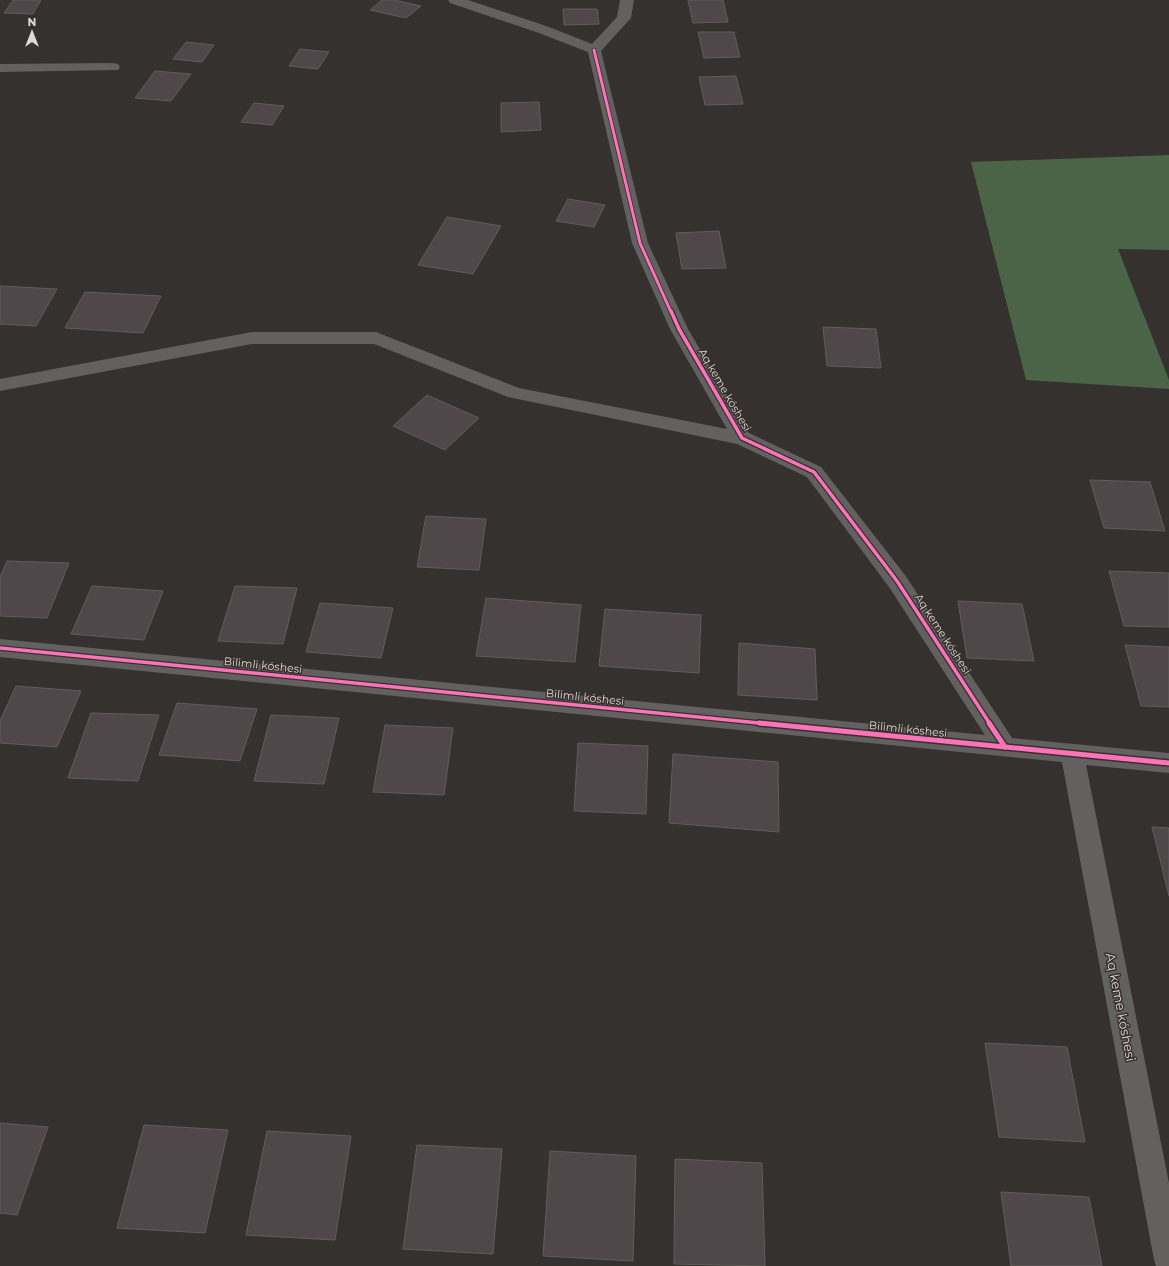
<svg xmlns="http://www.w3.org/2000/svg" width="1169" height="1266" viewBox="0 0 1169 1266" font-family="Montserrat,sans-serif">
  <rect width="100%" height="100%" fill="#35312f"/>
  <!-- forest -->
  <path fill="#4b6448" d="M1169 155V250L1118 249 1169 380V389L1026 380 971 162Z"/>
  <!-- building -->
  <g fill="#50474a" stroke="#605d5d">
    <path d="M13 0H41L33 14 4 13Z"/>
    <path d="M382 0H394L421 6 406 18 370 10Z"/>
    <path d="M688 0H723L728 22 693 23Z"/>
    <path d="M563 9H597L599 24 564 25Z"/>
    <path d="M698 32H734L740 57 704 58Z"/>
    <path d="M186 42 214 45 202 62 173 59Z"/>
    <path d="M300 49 329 52 318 69 289 66Z"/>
    <path d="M155 71 191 74 171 101 135 98Z"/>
    <path d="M736 76 743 104 705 105 699 77Z"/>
    <path d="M539 102 541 130 501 132V103Z"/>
    <path d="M254 103 284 106 272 125 241 122Z"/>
    <path d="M568 199 605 205 594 227 556 221Z"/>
    <path d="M447 217 501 226 473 274 418 265Z"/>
    <path d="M719 231 726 268 682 269 676 233Z"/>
    <path d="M0 286 57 289 36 326 0 324Z"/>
    <path d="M85 292 161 296 143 333 65 328Z"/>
    <path d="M823 327 876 329 881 368 827 366Z"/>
    <path d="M427 395 479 418 445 450 393 426Z"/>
    <path d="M1090 480 1150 482 1165 531 1104 528Z"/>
    <path d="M426 516 486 519 479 570 417 567Z"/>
    <path d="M7 561 69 563 47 618 0 616V577Z"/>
    <path d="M1109 571 1169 573V627L1124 626Z"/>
    <path d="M92 586 163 591 144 640 71 634Z"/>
    <path d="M235 586 297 588 283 644 218 641Z"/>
    <path d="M486 598 581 605 575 662 476 656Z"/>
    <path d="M958 601 1022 604 1034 661 967 658Z"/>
    <path d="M320 603 393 608 381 658 306 652Z"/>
    <path d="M605 609 701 615 699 673 599 666Z"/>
    <path d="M739 643 815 649 817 700 738 695Z"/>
    <path d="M1125 645 1169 647V707L1141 706Z"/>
    <path d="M16 686 81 691 57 747 0 743V721Z"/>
    <path d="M177 703 257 709 240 761 159 755Z"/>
    <path d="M91 713 159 715 138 781 68 778Z"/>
    <path d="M271 715 339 718 324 784 254 781Z"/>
    <path d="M385 725 453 728 444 795 373 792Z"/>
    <path d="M578 743 648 746 646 814 574 811Z"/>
    <path d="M673 754 778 762 779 832 669 823Z"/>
    <path d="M1152 827 1169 828V896Z"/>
    <path d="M985 1043 1067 1047 1085 1142 999 1137Z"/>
    <path d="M0 1123 48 1127 17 1215 0 1213Z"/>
    <path d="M144 1125 228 1130 205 1233 117 1228Z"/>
    <path d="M267 1131 351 1136 335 1240 246 1235Z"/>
    <path d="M417 1145 502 1149 493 1254 403 1249Z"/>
    <path d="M550 1151 636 1156 633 1261 543 1256Z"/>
    <path d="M675 1159 762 1163 765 1266 674 1264Z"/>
    <path d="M1001 1192 1089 1197 1102 1266H1011Z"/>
  </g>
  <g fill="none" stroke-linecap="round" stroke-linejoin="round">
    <!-- minor -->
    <g fill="#626160" fill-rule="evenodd">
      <path d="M448 0H468L549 27 592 44 617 17 620 0H634L631 18 601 51 648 243 688 329 749 433 821 467 905 575 1012 738 1169 753V773L1086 765 1169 1183V1266H1156L1154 1260 1062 762 0 657V639L985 735 889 587 807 477 737 444 508 397 374 344H252L0 391V379L252 332H376L519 388 727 429 670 329 632 243 588 52 539 33 450 3Z"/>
      <path d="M113 63 118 64 120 67 118 70 0 72V64Z"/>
    </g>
    <!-- cycleway-far2 casing -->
    <g stroke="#37302d" stroke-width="4.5">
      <path id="cycleway-far2" d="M594 50 640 243 671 312"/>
    </g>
    <!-- cycleway-far1 casing -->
    <g stroke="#37302d" stroke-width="6">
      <g id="cycleway-far1">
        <path d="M671 311 679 329 742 438 814 472 897 581 990 724"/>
        <path d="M0 648 769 724"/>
      </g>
    </g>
    <!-- cycleway casing -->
    <g stroke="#37302d" stroke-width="8">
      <g id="cycleway">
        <path d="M759 723 1169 763"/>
        <path d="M989 723 1005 747"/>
      </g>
    </g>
    <!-- cycleway-far2 -->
    <use href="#cycleway-far2" stroke="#fb73b8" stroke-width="3"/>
    <!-- cycleway-far1 -->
    <use href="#cycleway-far1" stroke="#fb73b8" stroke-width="3.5"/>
    <!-- cycleway -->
    <use href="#cycleway" stroke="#fb73b8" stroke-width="5"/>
  </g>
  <g text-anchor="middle" stroke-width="3" stroke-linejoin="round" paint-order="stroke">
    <!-- street labels -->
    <g font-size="11" fill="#ded9d7" stroke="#37302d">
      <text transform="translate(725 390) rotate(60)" y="4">Aq keme kóshesi</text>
      <text transform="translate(943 634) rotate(57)" y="4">Aq keme kóshesi</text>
      <text transform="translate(263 665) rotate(6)" y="4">Bilimli kóshesi</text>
      <text transform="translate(585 697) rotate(6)" y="4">Bilimli kóshesi</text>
      <text transform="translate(908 729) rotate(6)" y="4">Bilimli kóshesi</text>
    </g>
    <!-- near-street labels -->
    <g font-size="13" fill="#ded9d7" stroke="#37302d">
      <text transform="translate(1121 1007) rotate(79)" y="5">Aq keme kóshesi</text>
    </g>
  </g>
  <!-- north arrow -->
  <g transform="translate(32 32)" stroke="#37302d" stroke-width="3" paint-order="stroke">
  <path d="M0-3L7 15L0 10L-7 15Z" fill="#ded9d7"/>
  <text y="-6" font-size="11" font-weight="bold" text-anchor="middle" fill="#ded9d7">N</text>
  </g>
</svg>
